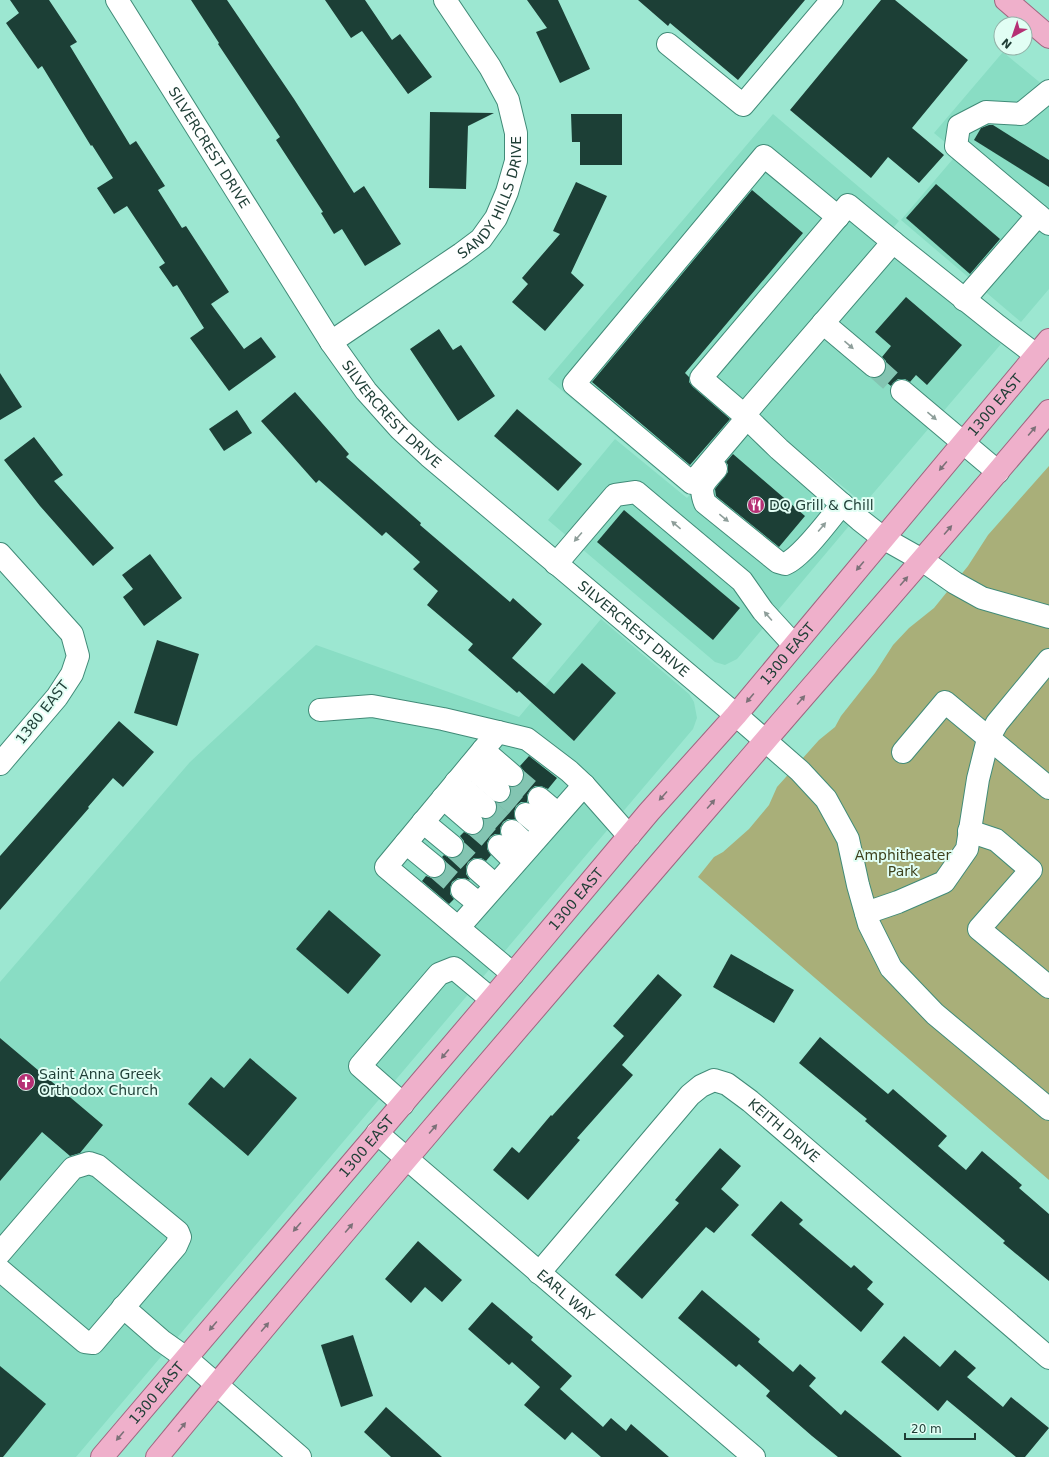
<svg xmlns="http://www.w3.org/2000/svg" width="1049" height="1457" viewBox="0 0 1049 1457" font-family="'DejaVu Sans',sans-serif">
  <rect width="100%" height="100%" fill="#9ce7d1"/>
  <!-- built -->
  <g fill="#89ddc4">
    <path d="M1003 52 1049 90V289L1021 322 901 220 958 153 934 133Z"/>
    <path d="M773 114 899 221 882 241 1001 344 864 504 754 414 687 495 548 379Z"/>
    <path d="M745 429 854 520 737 659 725 665 715 662 548 520 615 439 687 498Z"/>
    <path d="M601 619 689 694 694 702 697 718 693 729 76 1457H0V982L190 762 316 645 519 717Z"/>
  </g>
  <!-- green -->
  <path fill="#a9af79" d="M1049 466V1180L698 877 714 857 723 852 749 829 769 805 777 787 819 740 835 727 841 716 875 673 893 645 909 628 934 608 968 566 988 535Z"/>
  <!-- building -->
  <g fill="#1c3f36">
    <path d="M10 0H49L77 42 70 46 130 145 136 141 165 186 158 190 182 228 186 226 229 292 211 304 244 349 261 337 276 357 229 391 190 338 204 328 177 285 173 287 159 267 165 263 127 206 114 214 97 188 113 178 92 145 91 146 42 66 38 69 6 23 19 13Z"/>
    <path d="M191 0H227L294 99 354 193 364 186 401 244 365 266 342 229 334 234 321 213 323 212 276 140 280 137 218 44 219 43Z"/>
    <path d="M325 0H365L392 40 400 34 432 77 408 94 362 31 351 38Z"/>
    <path d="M527 0H558L590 69 560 83 536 32 547 28Z"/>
    <path d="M638 0H805L738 80 670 23 668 26Z"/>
    <path d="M881 0H895L968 60 912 128 944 155 919 183 888 157 871 178 790 110Z"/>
    <path d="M430 112 494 113 468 126 466 189 429 188Z"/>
    <path d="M571 114H622V165H580V142H572Z"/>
    <path d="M989 125H993L1049 160V187L974 140 981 128Z"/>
    <path d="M576 182 607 196 571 273 584 285 545 331 512 302 528 284 522 278 560 234 553 231Z"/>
    <path d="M936 184 1000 239 970 274 906 218Z"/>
    <path d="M752 190 803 233 685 373 689 377V382L693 387 730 419 690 465 592 382Z"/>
    <path d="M906 297 962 345 927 385 916 375 910 382 905 379H898L893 383 891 386 880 377 884 374 886 368V361L882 357 891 346 875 332Z"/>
    <path d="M439 329 453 350 461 345 495 396 458 421 410 349Z"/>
    <path d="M0 373 22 407 0 420Z"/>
    <path d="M295 392 349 454 346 457 421 523 420 525 510 602 513 598 542 624 512 658 554 694 582 663 616 693 574 741 519 691 517 693 468 650 473 644 427 605 438 591 413 569 420 562 386 532 382 536 319 480 316 483 261 421Z"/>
    <path d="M517 409 582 464 558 491 494 436Z"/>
    <path d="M237 410 252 433 224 451 209 429Z"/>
    <path d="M34 437 63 475 54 481 114 548 93 566 40 506 4 460Z"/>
    <path d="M733 454 805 516 779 547 716 496 715 489 728 472V465L726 462Z"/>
    <path d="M624 510 740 608 713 640 597 542Z"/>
    <path d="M150 554 182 598 144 626 123 597 133 589 122 575Z"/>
    <path d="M157 640 199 654 177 726 134 713Z"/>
    <path d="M119 721 154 752 123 787 113 778 88 807 89 808 0 910V856Z"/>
    <path d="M529 756 557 778 548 789 541 786H535L530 790 527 795V802H521L516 806 514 812 515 819H508L503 822 500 828V834H495L490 837 487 843V849L491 855 486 861 481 858H474L468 862 466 867V874L470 880 464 878H458L452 882 450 888V894L454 899 449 904 422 881 426 876 432 878H439L443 874 446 868V862L442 857 444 855 450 858H457L461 854 464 848V841L460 836 464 832 470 835H476L481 831 484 826V819H489L495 815 497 810V803H503L508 799 511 794V787H516L522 783 524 778V771L520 766Z"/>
    <path d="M329 910 381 955 348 994 296 949Z"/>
    <path d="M731 954 794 990 774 1023 713 987Z"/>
    <path d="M658 974 682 995 622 1065 633 1075 577 1138 580 1140 528 1200 493 1170 512 1147 519 1153 551 1115 552 1116 624 1036 613 1026Z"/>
    <path d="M820 1037 888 1094 893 1089 947 1136 938 1146 966 1170 982 1151 1022 1185 1019 1188 1049 1214V1281L1003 1243 1005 1241 865 1121 867 1119 799 1063Z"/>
    <path d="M0 1038 103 1125 80 1153 70 1156 42 1132 0 1181Z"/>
    <path d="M250 1058 297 1098 248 1156 188 1104 211 1077 224 1088Z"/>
    <path d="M720 1148 741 1166 721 1189 739 1205 714 1233 706 1227 642 1299 615 1275 679 1203 675 1200Z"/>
    <path d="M781 1201 803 1220 799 1224 851 1268 854 1265 873 1282 867 1289 884 1304 861 1332 751 1235Z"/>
    <path d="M418 1241 462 1280 442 1302 425 1287 411 1303 385 1279Z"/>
    <path d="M702 1290 760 1339 758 1342 793 1372 800 1364 816 1378 809 1386 841 1415 845 1410 902 1457H838L812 1436 766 1396 770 1391 739 1364 736 1367 678 1318Z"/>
    <path d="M492 1302 533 1337 531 1340 572 1376 560 1389 603 1427 611 1418 626 1431 631 1424 669 1457H601L572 1432 565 1440 524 1405 540 1387 512 1362 509 1365 468 1329Z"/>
    <path d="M353 1335 373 1396 341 1407 321 1345Z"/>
    <path d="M904 1336 940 1367 955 1350 976 1368 967 1377 1003 1407 1011 1397 1049 1428 1025 1457H1016L947 1400 938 1411 881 1362Z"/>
    <path d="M0 1366 46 1404 3 1457H0Z"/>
    <path d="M386 1407 442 1457H391L364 1432Z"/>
  </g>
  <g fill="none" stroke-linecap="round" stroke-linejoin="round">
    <!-- minor-tunnel -->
    <g stroke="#83c5b2" stroke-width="22" stroke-dasharray="22 11" stroke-linecap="butt">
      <path d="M874 366 902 391"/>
      <path d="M512 775 539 798"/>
      <path d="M499 791 526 814"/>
      <path d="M485 807 512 831"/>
      <path d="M472 823 499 846"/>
      <path d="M452 846 478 870"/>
      <path d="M434 866 462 890"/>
    </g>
    <!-- minor casing -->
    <g stroke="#418b78" stroke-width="24">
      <g id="minor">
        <path id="s1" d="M117 0 331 342 366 391 400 429 429 456 736 715 800 771 826 799 848 839 858 885 869 924 891 968 935 1014 1049 1109"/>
        <path d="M668 44 743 105 832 0"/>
        <path d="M1038 215 956 146 959 126 986 112 1021 114 1049 91"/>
        <path d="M964 300 1038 215 1049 224"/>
        <path d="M823 323 874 366"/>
        <path id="s2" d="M331 342 461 254 481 239 496 218 507 192 516 161V133L508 100 490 67 445 0"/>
        <path d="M1036 355 998 326 893 242 744 415 779 449 860 520 883 538 922 560 955 583 982 598 1049 617"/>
        <path d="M902 391 998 472"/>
        <path d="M744 415 701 378 848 205 893 242"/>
        <path d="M747 418 692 483 574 384 764 156 838 217"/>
        <path d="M716 469C705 482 698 485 705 503L778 562 785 564C802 557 829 520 842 504"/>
        <path d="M0 554 72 634 78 656 72 674 57 697 0 764"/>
        <path d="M556 564 615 495 636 492 742 581 763 611 794 645"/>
        <path d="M320 710 372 706 443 719 498 732"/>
        <path d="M483 750 512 775"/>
        <path d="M903 752 945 702 1049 788"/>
        <path d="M470 766 499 791"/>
        <path d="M456 782 485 807"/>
        <path d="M443 798 472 823"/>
        <path d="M539 798 558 814"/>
        <path d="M526 814 544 829"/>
        <path d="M423 822 452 846"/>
        <path d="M512 831 529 847"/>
        <path d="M969 831 996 840 1031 870 979 929 1049 987"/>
        <path d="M406 843 434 866"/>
        <path d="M499 846 515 862"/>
        <path d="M478 870 495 885"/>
        <path d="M462 890 478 903"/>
        <path d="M866 913 898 902 944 882 967 849 978 779 988 739 997 723 1049 660"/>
        <path d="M459 927 584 785"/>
        <path d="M513 974 386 867 483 750 498 732 527 739 569 771 584 785 629 836"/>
        <path d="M403 1104 360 1066 439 974 454 968 491 999"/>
        <path id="s3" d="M377 1133 754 1457"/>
        <path d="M0 1253 73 1168 89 1163 98 1166 178 1232 180 1237 176 1246 93 1343 85 1342 0 1270"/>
        <path id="s4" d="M539 1273 690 1095 701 1086 714 1080 727 1084 750 1101 1049 1358"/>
        <path d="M123 1307 162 1341 186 1358 300 1457"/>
      </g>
    </g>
    <!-- major casing -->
    <g stroke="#9f6680" stroke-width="24">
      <g id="major">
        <path d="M1006 0 1049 37"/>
        <path id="s5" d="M102 1457 513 974 649 812 736 715 1049 340"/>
        <path d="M157 1457C356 1215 561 978 765 741 860 631 956 522 1049 411"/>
      </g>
    </g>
    <!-- minor -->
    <use href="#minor" stroke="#fff" stroke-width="22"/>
    <!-- major -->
    <use href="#major" stroke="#efb0cb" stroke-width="22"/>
  </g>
  <!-- one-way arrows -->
  <defs><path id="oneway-solid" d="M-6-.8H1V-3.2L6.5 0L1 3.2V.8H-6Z"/></defs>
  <g fill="#8e9e9a">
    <use href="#oneway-solid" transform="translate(849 345) rotate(41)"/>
    <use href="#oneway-solid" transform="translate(932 416) rotate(40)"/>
    <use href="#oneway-solid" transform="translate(724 518) rotate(39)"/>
    <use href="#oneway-solid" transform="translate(676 525) rotate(-140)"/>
    <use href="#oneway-solid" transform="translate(822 527) rotate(-50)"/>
    <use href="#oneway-solid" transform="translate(578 537) rotate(131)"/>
    <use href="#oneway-solid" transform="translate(768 616) rotate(-131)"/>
  </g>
  <g fill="#7c7178">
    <use href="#oneway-solid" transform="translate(1032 431) rotate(-50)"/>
    <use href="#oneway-solid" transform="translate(943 466) rotate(130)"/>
    <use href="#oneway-solid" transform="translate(948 530) rotate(-49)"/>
    <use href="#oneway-solid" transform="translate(860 566) rotate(130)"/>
    <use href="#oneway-solid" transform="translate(904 581) rotate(-49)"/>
    <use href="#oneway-solid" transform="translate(750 698) rotate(130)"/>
    <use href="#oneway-solid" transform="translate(801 700) rotate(-49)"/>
    <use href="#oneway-solid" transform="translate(663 796) rotate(132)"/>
    <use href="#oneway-solid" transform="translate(711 804) rotate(-49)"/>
    <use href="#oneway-solid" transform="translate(445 1054) rotate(130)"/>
    <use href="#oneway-solid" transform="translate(433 1129) rotate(-49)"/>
    <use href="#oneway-solid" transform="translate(297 1227) rotate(131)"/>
    <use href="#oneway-solid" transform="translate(349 1228) rotate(-50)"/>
    <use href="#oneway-solid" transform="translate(213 1326) rotate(130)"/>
    <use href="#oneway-solid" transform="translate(265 1327) rotate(-50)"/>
    <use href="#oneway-solid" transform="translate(182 1427) rotate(-51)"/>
    <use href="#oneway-solid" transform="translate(120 1436) rotate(130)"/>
  </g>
  <!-- icons -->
  <defs>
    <g id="restaurant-disc" transform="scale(0.9)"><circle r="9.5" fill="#b53074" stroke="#e1fef4"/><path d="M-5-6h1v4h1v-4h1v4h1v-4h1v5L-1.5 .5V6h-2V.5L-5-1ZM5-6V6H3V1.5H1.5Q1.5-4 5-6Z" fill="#fff"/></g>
    <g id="church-disc" transform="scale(0.9)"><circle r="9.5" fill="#b53074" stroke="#e1fef4"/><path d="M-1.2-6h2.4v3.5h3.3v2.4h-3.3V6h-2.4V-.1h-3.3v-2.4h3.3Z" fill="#fff"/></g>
  </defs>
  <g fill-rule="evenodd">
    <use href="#restaurant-disc" x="756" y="505"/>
    <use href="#church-disc" x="26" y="1082"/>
  </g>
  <g text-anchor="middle" stroke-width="4" stroke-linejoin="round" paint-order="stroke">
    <!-- street labels -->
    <g font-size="14" fill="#1e3d35" stroke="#e1fef4">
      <text dy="5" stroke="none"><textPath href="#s1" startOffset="174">SILVERCREST DRIVE</textPath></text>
      <text dy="5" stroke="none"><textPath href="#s2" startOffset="224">SANDY HILLS DRIVE</textPath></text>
      <text dy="5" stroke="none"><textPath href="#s5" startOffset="1380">1300 EAST</textPath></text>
      <text dy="5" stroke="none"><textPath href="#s1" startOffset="498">SILVERCREST DRIVE</textPath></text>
      <text dy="5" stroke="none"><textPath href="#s1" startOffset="822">SILVERCREST DRIVE</textPath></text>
      <text dy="5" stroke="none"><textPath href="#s5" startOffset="1056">1300 EAST</textPath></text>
      <text transform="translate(42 712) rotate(-52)" y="5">1380 EAST</text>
      <text dy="5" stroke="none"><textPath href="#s5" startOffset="732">1300 EAST</textPath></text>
      <text dy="5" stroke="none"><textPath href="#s4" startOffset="349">KEITH DRIVE</textPath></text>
      <text dy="5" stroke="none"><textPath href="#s5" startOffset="408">1300 EAST</textPath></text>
      <text dy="5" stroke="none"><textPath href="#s3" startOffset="249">EARL WAY</textPath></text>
      <text dy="5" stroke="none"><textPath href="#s5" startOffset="84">1300 EAST</textPath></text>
    </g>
    <!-- poi labels -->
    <g font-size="14" fill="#1e3d35" stroke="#e1fef4" text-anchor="start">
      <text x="769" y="510">DQ Grill &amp; Chill</text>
      <text x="39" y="1079">Saint Anna Greek<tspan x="39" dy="16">Orthodox Church</tspan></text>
    </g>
    <!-- park labels -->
    <g font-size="14" fill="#3e411c" stroke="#e1fef4">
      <text x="903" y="860">Amphitheater<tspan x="903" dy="16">Park</tspan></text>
    </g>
  </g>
  <!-- north arrow -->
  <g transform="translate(1013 36) rotate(220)"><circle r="19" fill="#e1fef4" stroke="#93b1a8"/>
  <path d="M0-3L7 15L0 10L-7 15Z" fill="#b53074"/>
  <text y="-6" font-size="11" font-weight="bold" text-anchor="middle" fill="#1e3d35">N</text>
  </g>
  <!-- scale -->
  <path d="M905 1433v6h70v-6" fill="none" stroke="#1e3d35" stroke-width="2"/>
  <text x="911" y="1433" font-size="12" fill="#1e3d35" stroke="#e1fef4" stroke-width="3" paint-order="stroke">20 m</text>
</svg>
